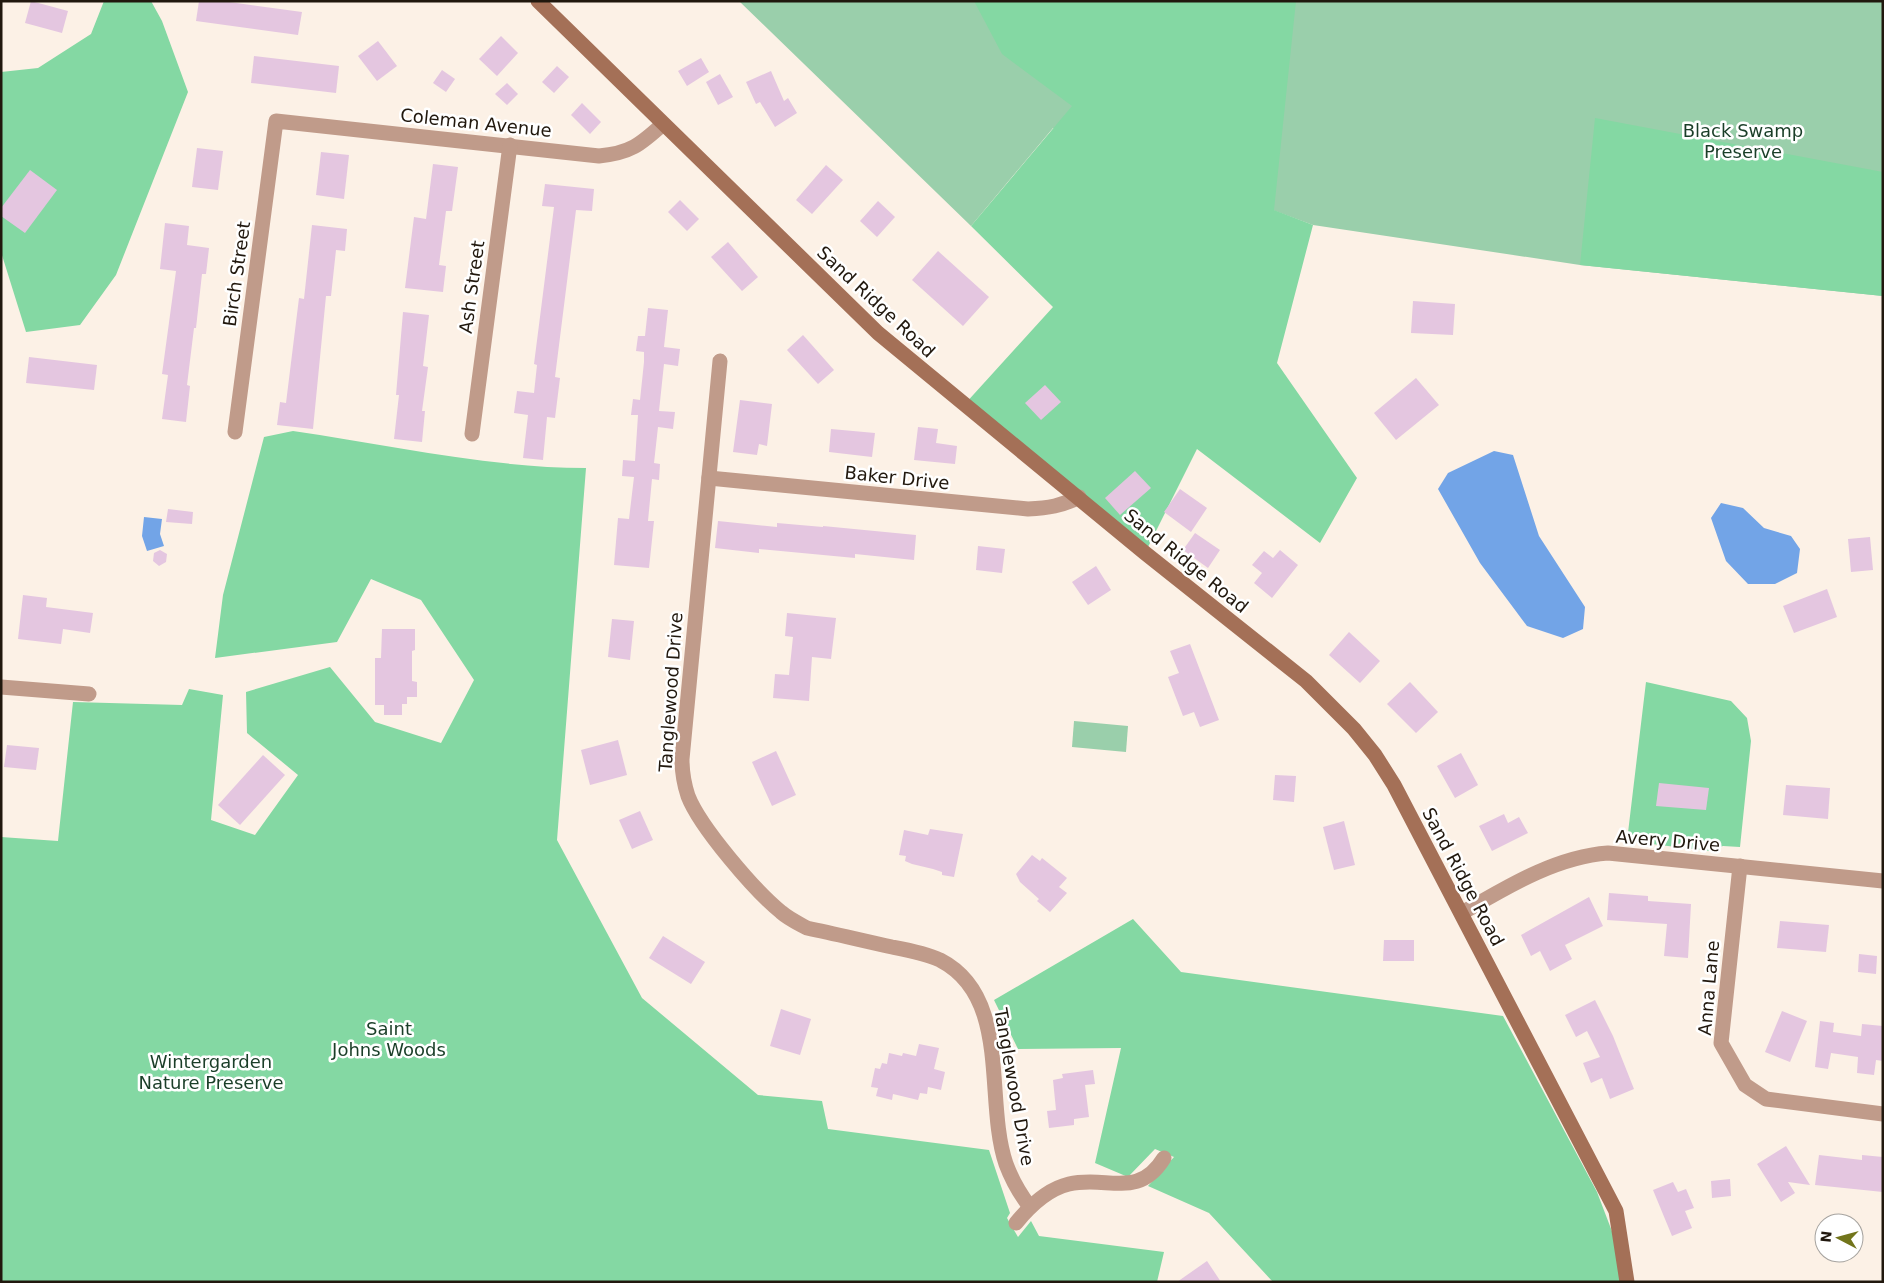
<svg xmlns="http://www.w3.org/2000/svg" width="1884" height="1283" viewBox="0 0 1884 1283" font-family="'DejaVu Sans',sans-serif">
  <rect width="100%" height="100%" fill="#fcf1e6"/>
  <!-- green -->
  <g fill="#9acfab">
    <path d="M739 1H1883V296L1580 265 1313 225 1053 128 971 226Z"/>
    <path d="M1074 721 1128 726 1126 752 1072 747Z"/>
  </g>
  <!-- forest -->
  <g fill="#84d8a3">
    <path d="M104 1H151L162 21 188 92 116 275 80 325 26 332 1 252V72L38 68 91 34Z"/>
    <path d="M974 1H1296L1274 210 1313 225 1277 363 1357 478 1320 543 1197 449 1145 553 964 405 1053 307 971 226 1072 106 1002 54Z"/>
    <path d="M1595 118 1883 172V296L1580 265Z"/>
    <path d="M293 431C389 445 490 468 586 468L557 840 642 998 758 1095 822 1101 828 1129 989 1150 1010 1213 1007 1218 1018 1237 1031 1221 1039 1236 1164 1252 1157 1282H1V837L58 841 73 702 182 705 189 689 223 695 211 820 255 835 298 775 247 733 246 692 330 667 375 722 441 743 474 680 421 600 371 579 337 642 215 658 223 595 264 437Z"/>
    <path d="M1646 682 1731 701 1747 718 1751 741 1740 847 1723 846 1709 851 1627 841Z"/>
    <path d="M1133 919 1181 972 1503 1016 1597 1192 1613 1234 1624 1282H1273L1209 1213 1148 1186 1174 1157 1155 1149 1128 1177 1095 1163 1121 1048 1018 1049 994 1000Z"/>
  </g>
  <!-- water -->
  <g fill="#72a4e7">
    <path d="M1494 451 1513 455 1539 536 1585 607 1583 629 1563 638 1527 626 1480 563 1438 489 1448 473Z"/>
    <path d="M1721 503 1743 508 1764 528 1791 536 1800 549 1797 573 1775 584H1748L1726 561 1711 518Z"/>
    <path d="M144 517 162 519 160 534 164 546 147 551 142 536Z"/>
  </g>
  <!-- building -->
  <g fill="#e4c6e0">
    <path d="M31 1 68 11 62 33 25 23Z"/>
    <path d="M199 1H222L302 12 298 35 196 21Z"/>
    <path d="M501 36 518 53 497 76 479 59Z"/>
    <path d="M378 41 397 66 377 81 358 56Z"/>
    <path d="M254 56 339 66 336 93 251 83Z"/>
    <path d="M701 58 709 72 687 86 678 71Z"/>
    <path d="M557 66 569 77 554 93 542 82Z"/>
    <path d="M442 70 455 79 446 92 433 83Z"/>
    <path d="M771 71 784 101 788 98 797 113 775 127 760 102 756 104 746 82Z"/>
    <path d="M720 74 733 97 718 105 706 82Z"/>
    <path d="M507 83 518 94 507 105 495 94Z"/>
    <path d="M582 103 601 122 590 134 571 115Z"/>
    <path d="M197 148 223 151 218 190 192 187Z"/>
    <path d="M321 152 349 155 344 199 316 195Z"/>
    <path d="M433 164 458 167 452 211H446L439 265 446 266 443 292 405 288 414 217 426 219Z"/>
    <path d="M826 165 843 180 812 214 796 200Z"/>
    <path d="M30 170 57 190 25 233 1 216V208Z"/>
    <path d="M545 184 594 189 592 211 576 210 555 377 560 378 555 418 547 417 543 460 523 458 528 415 514 413 517 391 534 393 537 365 534 364 554 207 542 206Z"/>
    <path d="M680 200 699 219 687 231 668 212Z"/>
    <path d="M878 201 895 217 877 237 860 221Z"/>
    <path d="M165 223 189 226 187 245 209 248 206 274H202L196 328H194L187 385 190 386 186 422 162 419 168 375 162 374 176 271 160 269Z"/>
    <path d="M312 225 347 229 345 251 336 250 331 296H326L313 429 277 425 280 402 286 403 299 298 304 299Z"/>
    <path d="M728 242 758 277 742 291 711 257Z"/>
    <path d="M938 251 989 297 963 326 912 280Z"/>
    <path d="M1413 301 1455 304 1453 335 1411 333Z"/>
    <path d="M648 308 668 310 664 347 680 349 678 366 664 364 659 411 675 412 673 429 658 427 654 463 660 464 659 480 652 479 648 521H654L649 568 614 565 618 518 629 519 634 477 622 476 623 460 635 461 638 415H631L633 399 640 400 644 362V352L636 351 638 336H645Z"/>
    <path d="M403 312 429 315 423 366 428 367 422 411H425L422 442 394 439 399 395H396Z"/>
    <path d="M803 335 834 370 818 384 787 350Z"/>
    <path d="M29 357 97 365 94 390 26 383Z"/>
    <path d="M1416 378 1439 405 1396 440 1374 413Z"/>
    <path d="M1045 385 1061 402 1041 420 1025 403Z"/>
    <path d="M740 400 772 404 767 446 759 444 757 455 733 452Z"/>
    <path d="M918 427 938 429 936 443 957 446 955 464 914 460Z"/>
    <path d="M831 429 875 433 872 457 829 452Z"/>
    <path d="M1135 471 1151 488 1120 515 1105 498Z"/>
    <path d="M1180 489 1207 508 1191 532 1164 512Z"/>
    <path d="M168 509 193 512 192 524 166 522Z"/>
    <path d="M718 521 777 527V523L823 527V526L916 535 914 560 855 554V558L759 549V553L715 548Z"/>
    <path d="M1195 533 1220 550 1208 568 1183 550Z"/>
    <path d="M1870 537 1873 570 1851 572 1848 539Z"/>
    <path d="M978 546 1005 549 1002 573 976 570Z"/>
    <path d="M160 550 167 554 166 562 159 566 153 561 154 553Z"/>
    <path d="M1280 550 1298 565 1272 598 1254 583 1262 573 1252 565 1264 551 1273 558Z"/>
    <path d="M1096 566 1111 590 1088 605 1072 582Z"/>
    <path d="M1827 589 1837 617 1794 633 1783 606Z"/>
    <path d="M23 595 47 598 46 607 93 613 90 633 63 629 61 644 18 639Z"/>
    <path d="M787 613 836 618 831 659 812 657 809 701 773 698 775 674 789 675 793 637 785 636Z"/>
    <path d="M612 619 634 621 630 660 608 657Z"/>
    <path d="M382 629H415V650L412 651V681L417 682V697H407V704H402V715H384V705H375V658H381Z"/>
    <path d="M1349 632 1380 661 1360 683 1329 655Z"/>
    <path d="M1190 644 1219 720 1200 727 1194 712 1183 716 1168 677 1179 673 1170 651Z"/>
    <path d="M1410 682 1438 712 1416 733 1387 704Z"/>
    <path d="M618 740 627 775 590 785 581 750Z"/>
    <path d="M7 745 39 748 36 770 4 767Z"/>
    <path d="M776 751 796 795 772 806 752 762Z"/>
    <path d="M1461 753 1478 785 1455 798 1437 766Z"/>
    <path d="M263 755 285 775 240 825 218 805Z"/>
    <path d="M1275 775 1296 776 1294 802 1273 800Z"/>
    <path d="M1659 783 1709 788 1706 810 1656 806Z"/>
    <path d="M1786 785 1830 788 1828 819 1783 815Z"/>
    <path d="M640 811 653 840 632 849 619 820Z"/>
    <path d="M1504 814 1508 823 1519 817 1528 833 1492 851 1479 826Z"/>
    <path d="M1344 821 1355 865 1334 870 1323 827Z"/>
    <path d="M930 829 963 834 954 877 942 875V872L933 869 912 864 905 861 906 856 899 855 904 830 928 835Z"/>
    <path d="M1032 855 1040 861 1042 858 1067 878 1059 887 1067 893 1050 912 1037 901 1039 899 1020 882 1016 874Z"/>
    <path d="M1609 893 1648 896V901L1691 904 1688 958 1664 956 1667 924 1607 920Z"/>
    <path d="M1589 897 1603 926 1565 945 1572 959 1550 971 1540 951 1531 956 1521 935Z"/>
    <path d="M1780 921 1829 925 1826 952 1777 948Z"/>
    <path d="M663 936 705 962 691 984 649 958Z"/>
    <path d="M1384 940H1414V961H1383Z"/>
    <path d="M1859 954 1877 956 1876 974 1858 972Z"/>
    <path d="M1595 1000 1613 1036 1634 1089 1610 1099 1602 1078 1591 1083 1583 1063 1600 1057 1587 1031 1576 1037 1565 1015Z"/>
    <path d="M781 1009 811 1019 800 1055 770 1046Z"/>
    <path d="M1782 1011 1807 1021 1790 1062 1765 1052Z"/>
    <path d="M1820 1021 1834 1023 1833 1032 1861 1036 1862 1024 1883 1026V1061L1876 1060 1874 1075 1857 1073 1858 1057 1831 1053 1828 1069 1815 1067Z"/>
    <path d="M919 1044 939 1048 934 1069 945 1072 941 1090 928 1087 927 1094 920 1093 918 1100 893 1094 892 1100 876 1096 878 1088 871 1087 875 1068 880 1069 882 1063 887 1064 889 1053 902 1056 903 1053 916 1056Z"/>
    <path d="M1093 1070 1095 1084 1085 1085 1089 1117 1074 1119V1125L1049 1128 1047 1111 1056 1110 1053 1080 1063 1078 1062 1074Z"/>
    <path d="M1786 1146 1810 1185 1788 1182 1795 1193 1781 1202 1757 1164Z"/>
    <path d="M1819 1155 1862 1160V1155L1883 1157V1192L1815 1185Z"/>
    <path d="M1730 1179 1731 1196 1712 1198 1711 1181Z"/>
    <path d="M1673 1182 1678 1192 1686 1189 1694 1208 1685 1211 1692 1228 1672 1236 1653 1190Z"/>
    <path d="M1207 1261 1221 1282H1177Z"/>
  </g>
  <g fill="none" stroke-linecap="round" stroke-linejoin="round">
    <!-- street -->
    <g stroke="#c09b8a" stroke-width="15">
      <path d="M720 361 682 759C682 772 684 784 688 796 700 827 755 891 781 912 789 919 798 923 807 928 836 934 864 941 892 947 908 950 925 953 940 960 1012 997 984 1100 1006 1164 1012 1180 1020 1194 1030 1207"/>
      <path d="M235 432 276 121 599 156C630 153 640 145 663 124"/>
      <path d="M472 434 510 145"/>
      <path d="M709 478 1028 509C1048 508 1062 506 1079 497"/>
      <path d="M1 687 89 694"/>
      <path d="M1740 866 1721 1043 1745 1085 1766 1099 1883 1114"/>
      <path d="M1462 913C1507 887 1555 857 1608 853L1883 881"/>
      <path d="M1016 1223C1029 1207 1048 1189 1069 1184 1107 1175 1138 1200 1164 1158"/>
    </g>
    <!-- secondary -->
    <path stroke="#a47057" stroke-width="15" d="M538 1 878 333 1145 553 1306 681 1354 729 1375 755 1394 785 1616 1211 1627 1282"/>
  </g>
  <g text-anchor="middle" stroke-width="5" stroke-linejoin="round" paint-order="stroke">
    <!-- street labels -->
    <g font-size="18" fill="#21180e" stroke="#fff">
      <text transform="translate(476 123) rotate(6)" y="6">Coleman Avenue</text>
      <text transform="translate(237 274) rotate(-82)" y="6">Birch Street</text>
      <text transform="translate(472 287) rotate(-82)" y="6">Ash Street</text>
      <text transform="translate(876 302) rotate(43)" y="6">Sand Ridge Road</text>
      <text transform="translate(897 478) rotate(6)" y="6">Baker Drive</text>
      <text transform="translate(1186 561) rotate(39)" y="6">Sand Ridge Road</text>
      <text transform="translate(671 692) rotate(-86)" y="6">Tanglewood Drive</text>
      <text transform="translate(1668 841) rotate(5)" y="6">Avery Drive</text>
      <text transform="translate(1463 877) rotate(62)" y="6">Sand Ridge Road</text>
      <text transform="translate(1709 988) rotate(-85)" y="6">Anna Lane</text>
      <text transform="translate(1014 1087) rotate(80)" y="6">Tanglewood Drive</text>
    </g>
    <!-- park labels -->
    <g font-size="18" fill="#1a3e28" stroke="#fff">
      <text x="1743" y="137">Black Swamp<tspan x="1743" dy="21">Preserve</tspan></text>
      <text x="389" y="1035">Saint<tspan x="389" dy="21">Johns Woods</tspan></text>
      <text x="211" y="1068">Wintergarden<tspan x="211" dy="21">Nature Preserve</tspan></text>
    </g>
  </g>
  <!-- border -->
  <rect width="1884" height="1283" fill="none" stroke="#21180e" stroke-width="5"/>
  <!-- north arrow -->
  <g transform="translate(1839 1238) rotate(276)"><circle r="24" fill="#ffffff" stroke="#a6a39f"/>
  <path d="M0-4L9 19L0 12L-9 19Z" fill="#72751b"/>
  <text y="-8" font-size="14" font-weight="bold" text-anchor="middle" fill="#21180e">N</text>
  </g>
</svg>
